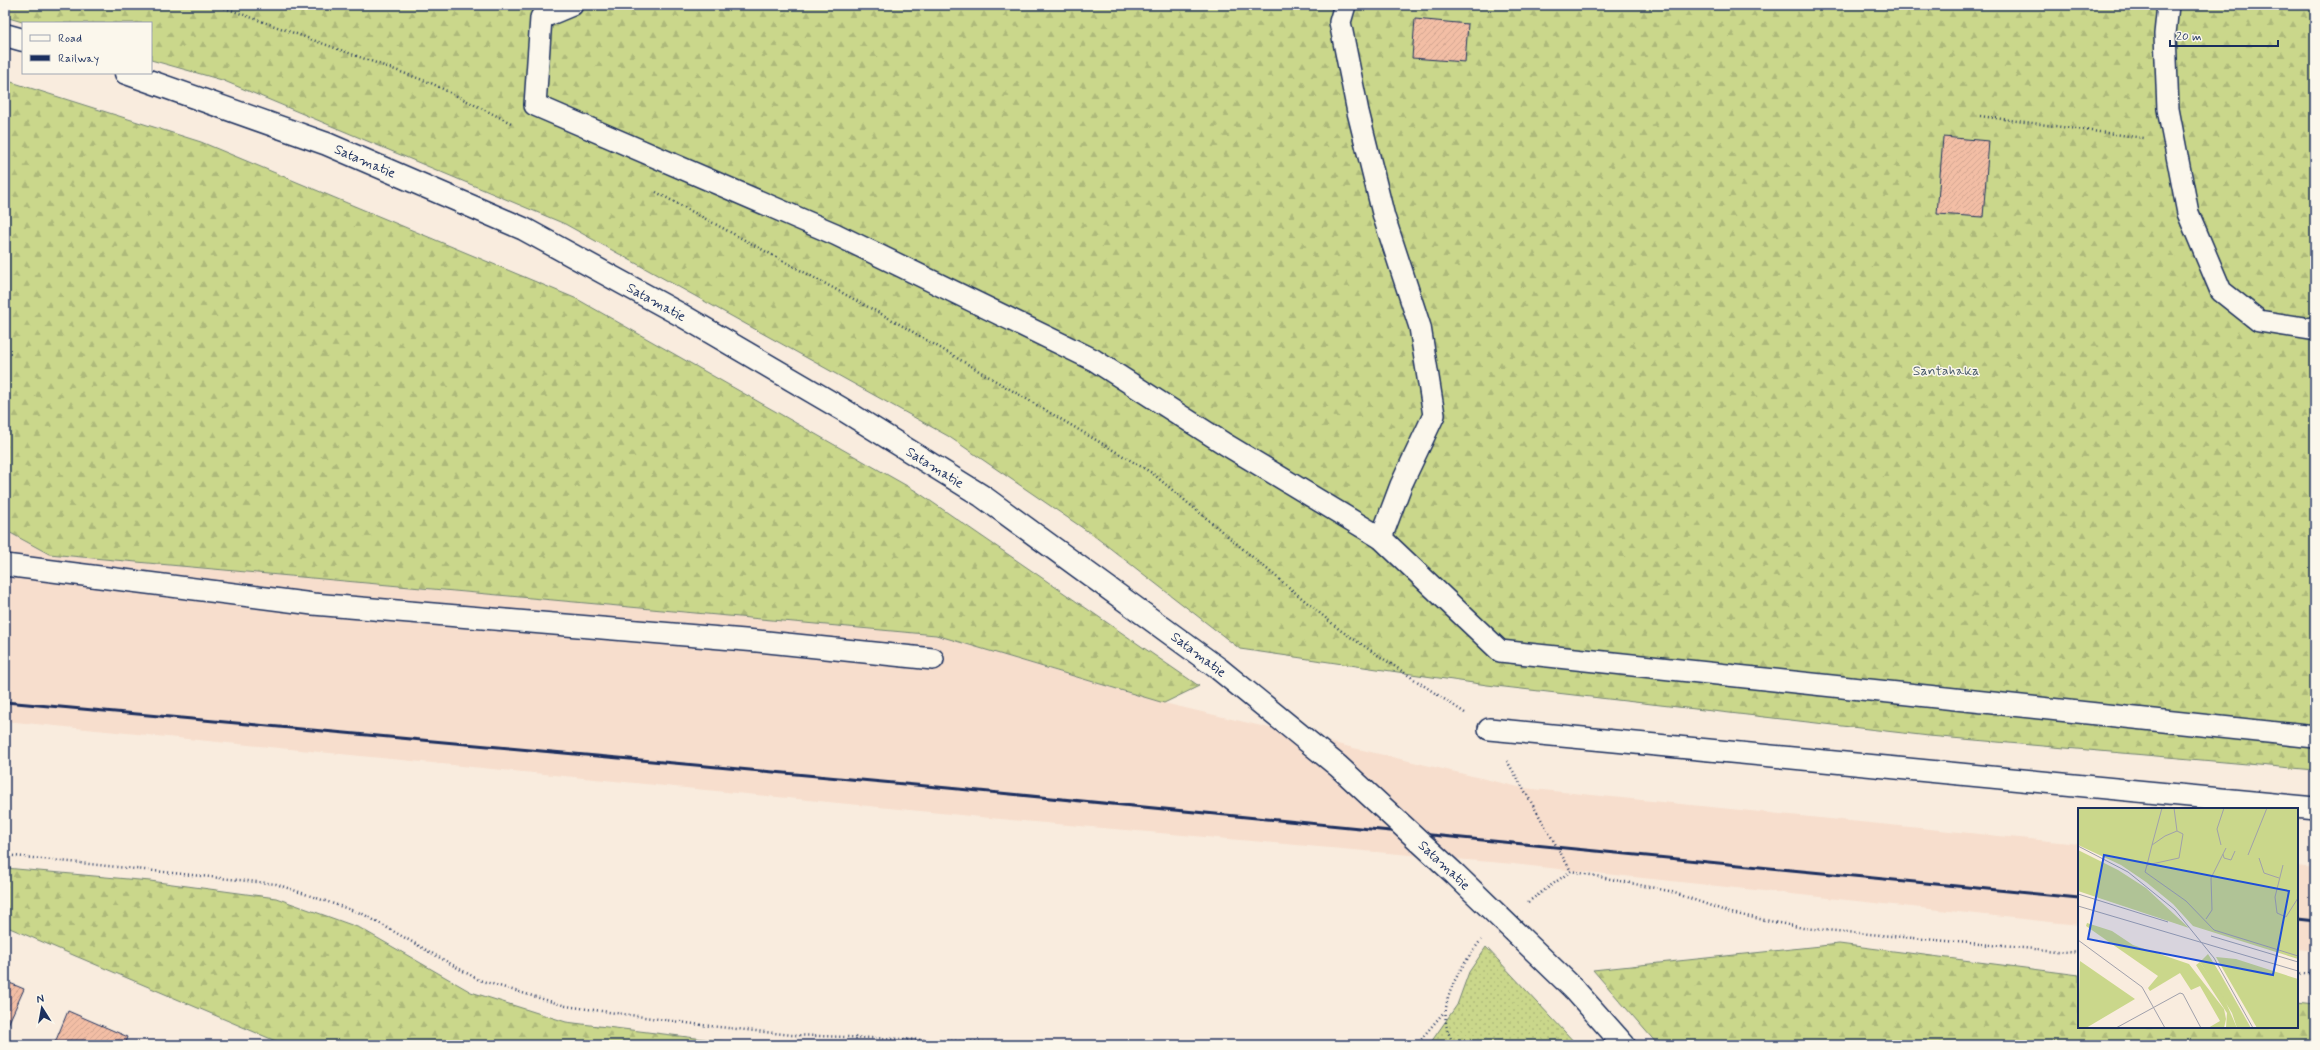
<svg xmlns="http://www.w3.org/2000/svg" width="2320" height="1050" viewBox="0 0 2320 1050" font-family="Mynerve,sans-serif">
  <defs>
    <pattern id="grass-dots" width="8" height="8" patternUnits="userSpaceOnUse"><rect width="8" height="8" fill="#cad78b"/><path d="M2 2h.1M6 6h.1" fill="none" stroke="#adb97a" stroke-width="1.8" stroke-linecap="round"/></pattern>
    <pattern id="forest-firs" width="22" height="20" patternUnits="userSpaceOnUse"><rect width="22" height="20" fill="#cad78b"/><path d="M5 1l3.5 6h-7zM16 11l3.5 6h-7z" fill="#adb97a"/></pattern>
    <pattern id="building-hatch" width="6" height="6" patternUnits="userSpaceOnUse"><rect width="6" height="6" fill="#f3bea5"/><path d="M-1 1l2-2M0 6l6-6M5 7l2-2" fill="none" stroke="#d0a490"/></pattern>
  </defs>
  <rect width="100%" height="100%" fill="#f9ecde"/>
  <filter id="ink" filterUnits="userSpaceOnUse"><feTurbulence type="fractalNoise" baseFrequency=".025" numOctaves="2"/><feDisplacementMap in="SourceGraphic" scale="8" xChannelSelector="R" yChannelSelector="G"/><feConvolveMatrix kernelMatrix="1 2 1 2 8 2 1 2 1" color-interpolation-filters="sRGB"/></filter>
  <g filter="url(#ink)">
    <!-- built -->
    <g fill="#f7decd">
      <path d="M5 530 49 554 936 635 1164 703 1523 788 2079 844V925L1513 864 1011 820 5 721Z"/>
      <path d="M2297 866 2315 868V951L2297 949Z"/>
    </g>
    <!-- grass -->
    <path fill="url(#grass-dots)" stroke="#728374" d="M1486 947 1577 1045H1429L1457 1005 1469 972Z"/>
    <!-- forest -->
    <g fill="url(#forest-firs)" stroke="#728374">
      <path d="M5 5H2315V770L1929 736 1487 685 1240 649 1093 535 948 436 565 224 222 80 151 60V23H26L5 17Z"/>
      <path d="M5 80 201 142 577 299 916 491 1199 686 1164 703 936 635 49 554 5 530Z"/>
      <path d="M5 868 150 881 276 898 360 928 471 992 566 1022 753 1045H285L5 926Z"/>
      <path d="M1839 944 2079 975V1027H2297V1003L2315 1005V1045H1658L1593 970Z"/>
    </g>
    <!-- building -->
    <g fill="url(#building-hatch)" stroke="#1b2f5e">
      <path d="M1415 19 1468 24 1465 62 1412 58Z"/>
      <path d="M1943 137 1989 141 1983 217 1937 214Z"/>
      <path d="M5 981 24 989 6 1029 5 1028Z"/>
      <path d="M68 1011 128 1037 125 1045H54Z"/>
    </g>
    <g fill="none" stroke-linecap="round" stroke-linejoin="round">
      <!-- lane casing -->
      <g stroke="#1b2f5e" stroke-width="24">
        <g id="lane">
          <path d="M572 5 541 18 535 105 835 234 1094 360 1225 444 1381 538 1500 651 2315 737"/>
          <path d="M1345 5 1340 22 1358 112 1384 217 1420 327 1434 415 1401 485 1381 538"/>
          <path d="M2168 5 2165 34 2168 109 2188 213 2221 291 2259 321 2310 329 2315 327"/>
          <path d="M5 565 313 604 757 641 933 659"/>
          <path d="M1489 729 2315 808"/>
        </g>
      </g>
      <!-- secondary casing -->
      <g stroke="#1b2f5e" stroke-width="25">
        <g id="secondary">
          <path d="M5 35 23 40"/>
          <path id="s1" d="M126 73 327 144 524 229 683 316 842 409 982 496 1219 669"/>
          <path d="M1574 989 1624 1045"/>
        </g>
      </g>
      <!-- path -->
      <g stroke="#1b2f5e" stroke-width="2.5" stroke-dasharray="1 3" stroke-linecap="butt">
        <path d="M217 5 431 83 511 123"/>
        <path d="M1980 116 2144 138"/>
        <path d="M656 192 896 322 1152 473 1340 630 1465 713"/>
        <path d="M1507 761 1523 788"/>
        <path d="M5 855 276 884 363 914 479 980 566 1006 701 1025 792 1035 980 1042 1005 1045"/>
        <path d="M1528 902 1571 871 1669 891 1731 913 1803 928 2079 953"/>
        <path d="M2297 973 2315 975"/>
        <path d="M1416 1045 1444 1012"/>
        <path d="M1455 1045C1430 1010 1460 968 1481 940"/>
      </g>
      <!-- lane -->
      <use href="#lane" stroke="#fbf7ec" stroke-width="21"/>
      <!-- secondary -->
      <use href="#secondary" stroke="#fbf7ec" stroke-width="22"/>
      <!-- rail -->
      <g stroke="#1b2f5e" stroke-width="3">
        <path d="M5 702 948 788 2079 898"/>
        <path d="M2297 919 2315 921"/>
      </g>
      <!-- secondary-bridge casing -->
      <g stroke="#1b2f5e" stroke-width="25" stroke-linecap="butt">
        <g id="secondary-bridge">
          <path id="s2" d="M1219 669 1338 766 1456 875 1574 989"/>
        </g>
      </g>
      <!-- path-bridge -->
      <path stroke="#1b2f5e" stroke-width="2.5" stroke-dasharray="1 3" stroke-linecap="butt" d="M1523 788 1571 871"/>
      <!-- secondary-bridge -->
      <use href="#secondary-bridge" stroke="#fbf7ec" stroke-width="22"/>
    </g>
  </g>
  <g text-anchor="middle" stroke-width="3" stroke-linejoin="round" paint-order="stroke">
    <!-- street labels -->
    <g font-size="14" fill="#1b2f5e" stroke="#fbf7ec">
      <text dy="5" stroke="none"><textPath href="#s1" startOffset="255">Satamatie</textPath></text>
      <text dy="5" stroke="none"><textPath href="#s1" startOffset="579">Satamatie</textPath></text>
      <text dy="5" stroke="none"><textPath href="#s1" startOffset="903">Satamatie</textPath></text>
      <text transform="translate(1199 654) rotate(37)" y="5">Satamatie</text>
      <text dy="5" stroke="none"><textPath href="#s2" startOffset="299">Satamatie</textPath></text>
    </g>
    <!-- park labels -->
    <g font-size="14" fill="#475969" stroke="#fbf7ec">
      <text x="1946" y="375">Santahaka</text>
    </g>
  </g>
  <!-- overview -->
  <g transform="translate(2078 808)">
    <rect width="220" height="220" fill="#f9ecde"/>
    <path d="M130 146 143 167 173 220H159L154 205 122 154Z" fill="#cad78b"/>
    <path d="M0 0H220V151L115 118 95 96 68 74 43 57 0 37ZM0 42 40 62 68 80 111 120 0 83ZM9 115 34 123 55 137 111 156 146 201 148 211 146 220H130L142 213 122 178 113 182 102 165 72 183 70 180 80 168 8 118ZM138 149 158 151 220 171V220H179ZM2 153 57 191 8 220H0ZM122 154 146 190 159 220H148L149 205 118 157Z" fill="#cad78b"/>
    <path fill="none" stroke="#a0a0ab" stroke-width="1" d="M96 0 99 23 105 26 101 50 69 57 67 64 108 93 136 122 220 148M74 37 84 0M143 37 139 21 146 0M0 38 50 64 97 102 136 150 175 220M145 46 146 50 153 52 157 43M170 47 189 0M181 50 186 65 201 70M69 57 74 37 87 28 99 23M205 57 197 89 199 105 208 109 220 90M0 86 90 114M0 98 220 163M128 111 134 102 133 70 148 40M133 128 220 154M0 132 64 179 87 220M38 220 102 185 105 186 123 220"/>
    <path fill="#1d4ed8" fill-opacity="0.15" stroke="#1d4ed8" stroke-width="2" d="M26 47 211 83 195 167 10 131Z"/>
    <rect width="220" height="220" fill="none" stroke="#1b2f5e" stroke-width="2"/>
  </g>
  <!-- margin -->
  <rect width="2320" height="1050" fill="none" stroke="#fbf7ec" stroke-width="20"/>
  <rect x="10" y="10" width="2300" height="1030" fill="none" stroke="#1b2f5e" stroke-width="1.5" filter="url(#ink)"/>
  <!-- legend -->
  <rect x="22" y="22" width="130" height="52" fill="#fbf7ec" stroke="#a1a7b3"/>
  <rect x="30" y="35" width="20" height="6" fill="#fbf7ec" stroke="#a1a7b3"/>
  <text x="58" y="42" font-size="12" fill="#1b2f5e">Road</text>
  <rect x="30" y="55" width="20" height="6" fill="#1b2f5e" stroke="#a1a7b3"/>
  <text x="58" y="62" font-size="12" fill="#1b2f5e">Railway</text>
  <!-- north arrow -->
  <g transform="translate(42 1008) rotate(349)" stroke="#fbf7ec" stroke-width="3" paint-order="stroke">
  <path d="M0-3L7 15L0 10L-7 15Z" fill="#1b2f5e"/>
  <text y="-6" font-size="11" font-weight="bold" text-anchor="middle" fill="#1b2f5e">N</text>
  </g>
  <!-- scale -->
  <path d="M2170 40v6h108v-6" fill="none" stroke="#1b2f5e" stroke-width="2"/>
  <text x="2176" y="40" font-size="12" fill="#1b2f5e" stroke="#fbf7ec" stroke-width="3" paint-order="stroke">20 m</text>
</svg>
